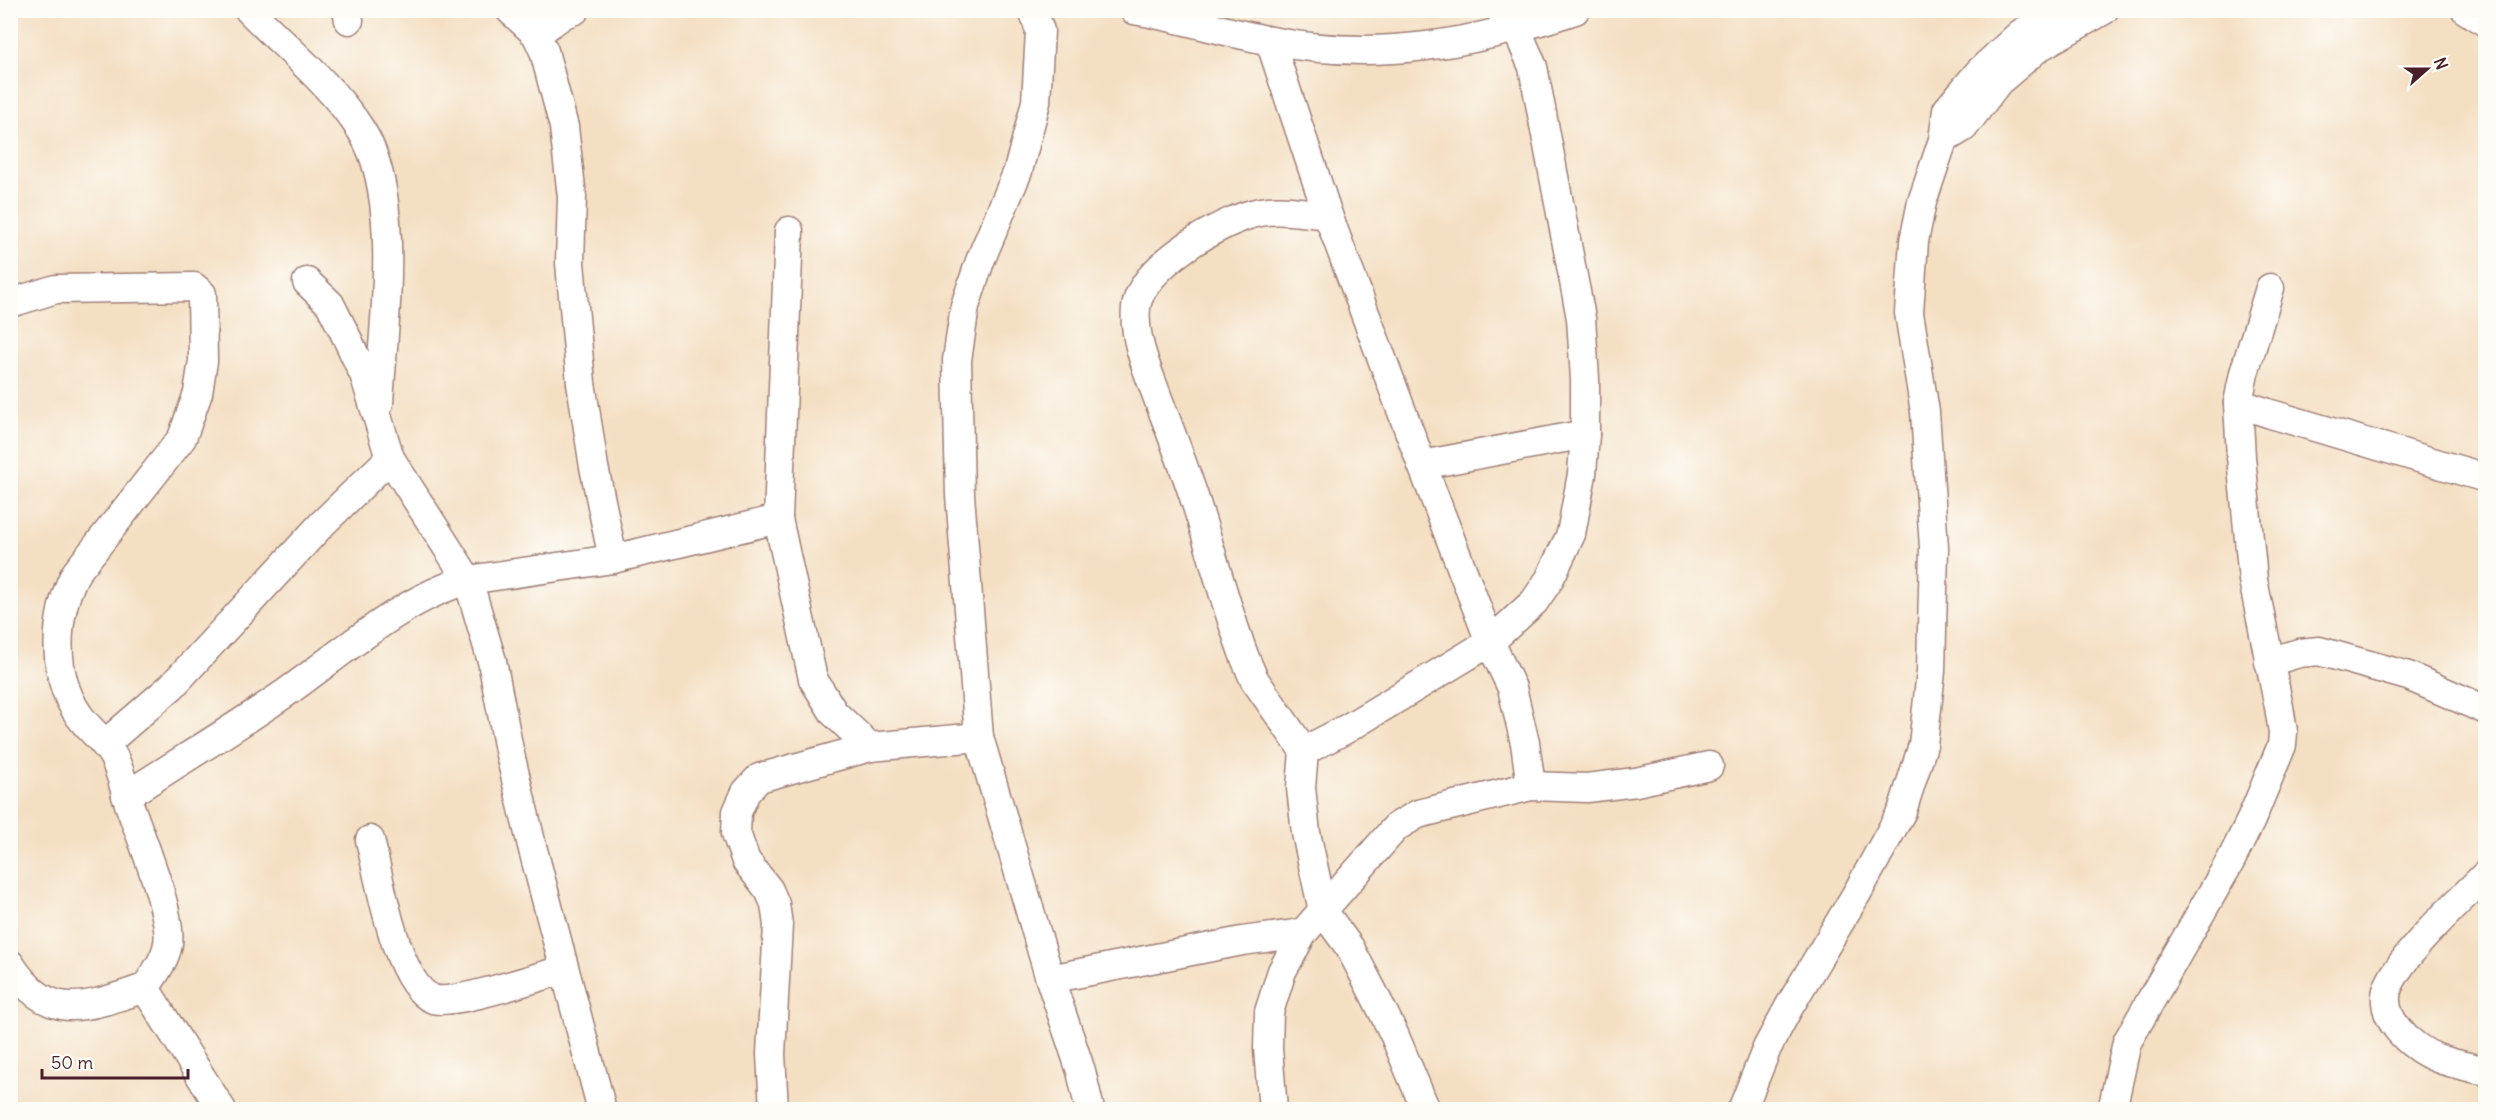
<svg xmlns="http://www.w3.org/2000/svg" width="2496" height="1120" viewBox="0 0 2496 1120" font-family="Delius,sans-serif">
  <rect width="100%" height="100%" fill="#fdfcf7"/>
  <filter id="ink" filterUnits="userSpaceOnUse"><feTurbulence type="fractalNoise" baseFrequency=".0167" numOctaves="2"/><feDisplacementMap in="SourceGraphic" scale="12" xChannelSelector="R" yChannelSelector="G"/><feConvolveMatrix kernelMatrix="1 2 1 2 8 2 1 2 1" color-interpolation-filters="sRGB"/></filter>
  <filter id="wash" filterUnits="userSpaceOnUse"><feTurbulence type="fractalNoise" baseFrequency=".008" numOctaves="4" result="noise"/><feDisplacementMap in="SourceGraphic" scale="24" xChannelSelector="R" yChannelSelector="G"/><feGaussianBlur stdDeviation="1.35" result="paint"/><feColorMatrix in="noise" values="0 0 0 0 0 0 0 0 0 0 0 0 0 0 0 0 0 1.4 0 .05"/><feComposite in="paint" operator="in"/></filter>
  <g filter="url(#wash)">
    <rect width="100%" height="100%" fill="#f4dfc3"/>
  </g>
  <g filter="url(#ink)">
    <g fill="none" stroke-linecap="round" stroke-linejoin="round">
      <!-- minor casing -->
      <g stroke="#9f7f77" stroke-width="31">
        <g id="minor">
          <path d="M249 10C287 49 332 85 361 130 403 195 383 327 379 403"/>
          <path d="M347 10 349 20"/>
          <path d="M510 10 536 34 544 51 564 127 572 197 570 263 581 383 594 467 613 559"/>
          <path d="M1033 10 1040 31 1036 102 1018 171 980 261 965 306 957 360 960 495 979 737 1050 979 1081 1071 1090 1110"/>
          <path d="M1134 10C1180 18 1225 32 1271 41 1378 62 1473 44 1575 10"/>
          <path d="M2466 10 2486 22"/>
          <path d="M536 34 564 14 575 10"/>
          <path d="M1270 41 1328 215 1422 465 1490 642 1512 688 1525 743 1531 786"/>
          <path d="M1943 140 1964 127 1998 82 2039 47 2104 10"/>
          <path d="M789 231 778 519 813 679 834 713 870 747"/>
          <path d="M307 282 330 304 347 338 365 377 390 458 468 580 492 661 509 750 532 846 602 1110"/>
          <path d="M2270 288 2244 373 2238 403 2271 414 2486 478"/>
          <path d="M10 303 56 289 194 287 202 294 203 361 198 393 182 438 75 574C54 616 51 673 78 714 88 729 104 740 113 756 121 771 124 788 129 804 140 835 173 915 168 944 165 960 154 975 145 988L222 1110"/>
          <path d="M1422 465 1585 434"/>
          <path d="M2269 662 2299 653 2319 651 2408 676 2486 710"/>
          <path d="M105 744 172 686 322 524 390 458"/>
          <path d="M1304 751 1254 679 1245 658C1225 605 1211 548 1193 494 1182 461 1169 428 1157 396 1147 369 1133 337 1136 308 1140 267 1223 219 1260 212 1282 208 1306 213 1328 215"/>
          <path d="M126 796C180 761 235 728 287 692 342 653 403 598 468 580L613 559 778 519"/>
          <path d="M370 840C379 876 396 985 433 999 453 1006 540 976 563 970"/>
          <path d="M2486 874C2458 903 2405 950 2389 985 2375 1016 2411 1048 2437 1058 2452 1064 2470 1067 2486 1071"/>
          <path d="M10 964C49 1025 87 1007 145 988"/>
          <path d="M1050 979 1242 941 1303 933"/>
          <path d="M774 1110 771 1054 778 925 775 904 769 890 746 861 736 833 737 812 746 792 759 778 870 747 979 737"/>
          <path d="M1273 1110 1268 1049 1269 1012 1282 971 1303 933 1396 827 1418 814 1531 786 1587 788 1636 782 1709 766"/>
          <path d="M1426 1110 1394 1034 1373 992 1350 948 1323 911 1306 833 1301 788 1304 751 1348 728 1490 642 1534 602 1549 580 1571 534 1582 474 1585 434V379L1581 318 1533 67 1517 30 1500 10"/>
          <path d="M1742 1110 1767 1048 1789 1007 1857 893 1902 811 1923 745 1931 671 1934 548 1925 412 1909 313 1914 241 1922 202 1943 140 1947 110 1979 72 2020 34 2057 10"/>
          <path d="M2112 1110 2127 1042 2231 860 2251 820 2282 745 2283 732 2279 707 2253 580 2241 457 2238 403"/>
        </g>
      </g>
      <!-- minor -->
      <use href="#minor" stroke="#fff" stroke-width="28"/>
    </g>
  </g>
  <!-- margin -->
  <rect width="2496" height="1120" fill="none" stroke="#fdfcf7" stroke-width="36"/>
  <!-- north arrow -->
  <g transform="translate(2427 69) rotate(69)" stroke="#fdfcf7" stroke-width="4.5" paint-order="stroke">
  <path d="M0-4.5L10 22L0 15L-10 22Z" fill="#4a1f2b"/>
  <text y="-9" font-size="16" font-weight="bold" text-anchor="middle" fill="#4a1f2b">N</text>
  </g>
  <!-- scale -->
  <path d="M42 1069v9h146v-9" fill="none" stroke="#4a1f2b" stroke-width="3"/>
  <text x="51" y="1069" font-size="18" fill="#4a1f2b" stroke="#fdfcf7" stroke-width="4.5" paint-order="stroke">50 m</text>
</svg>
